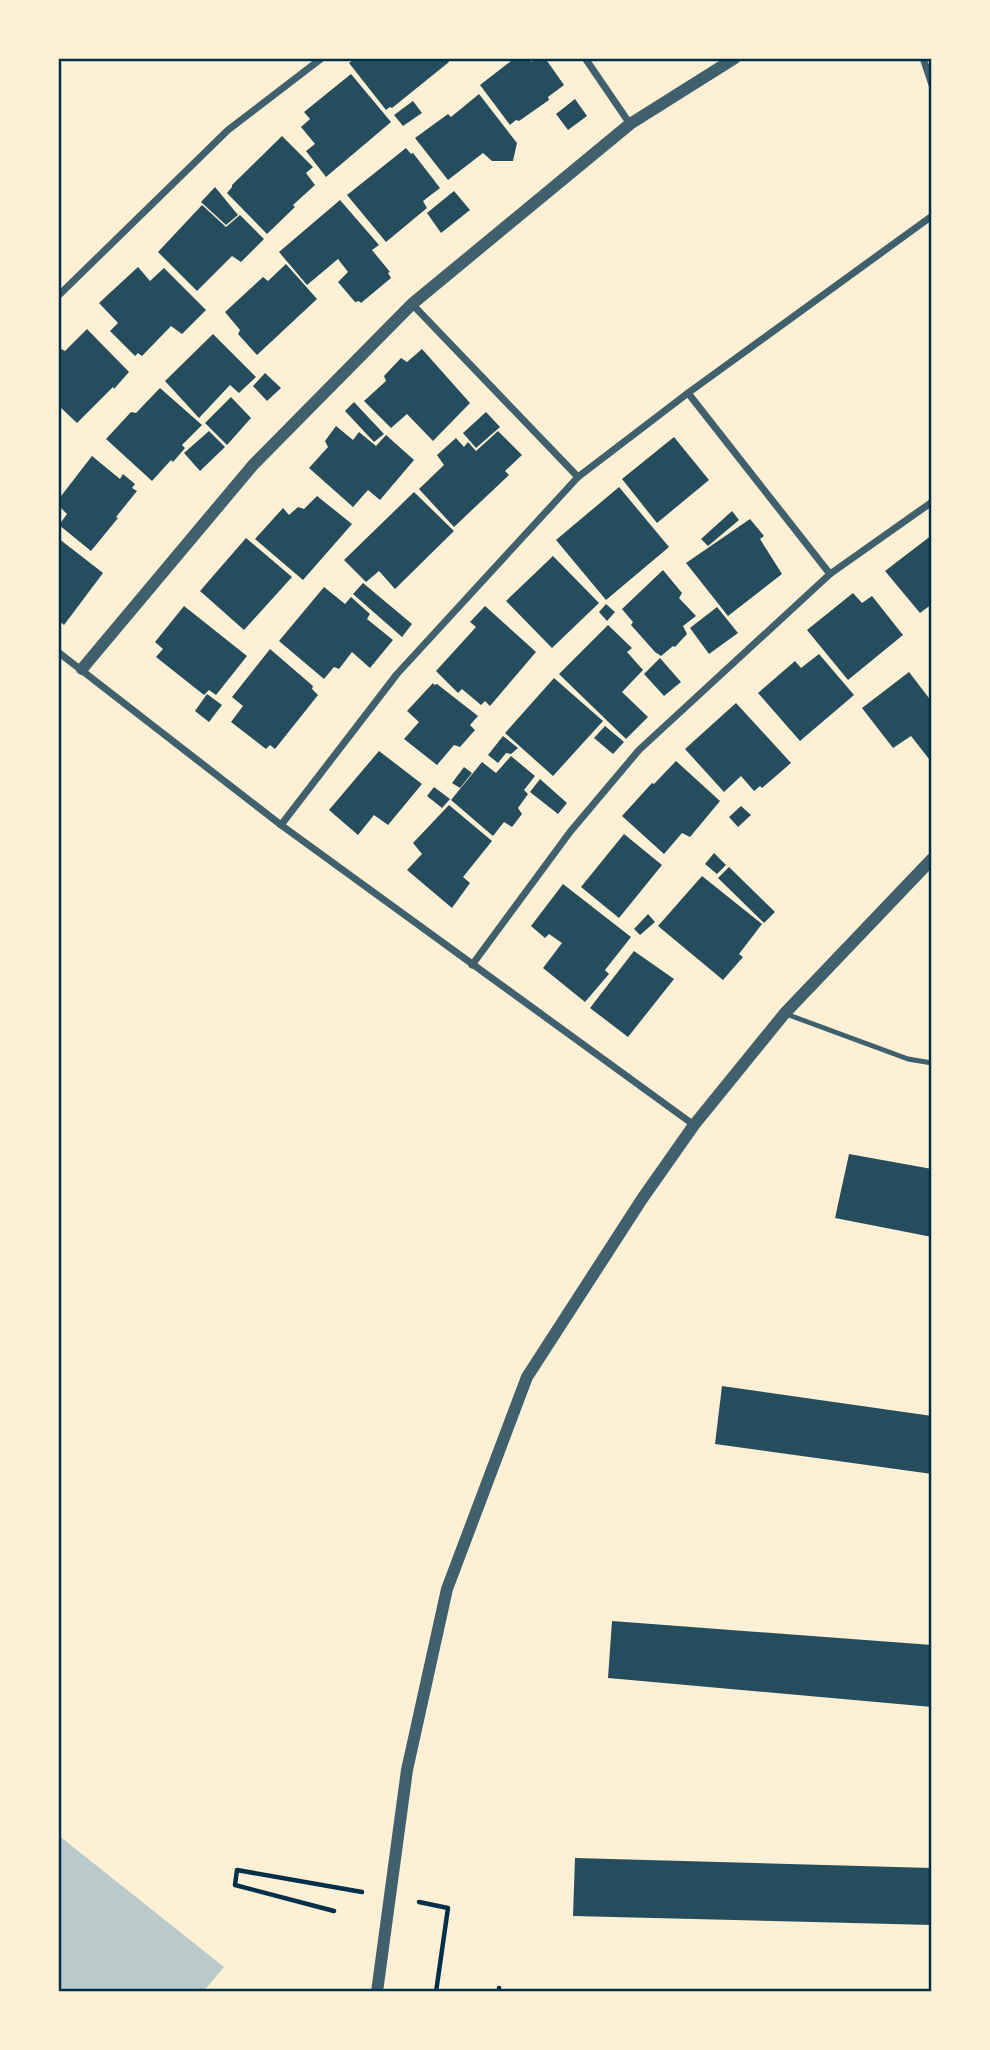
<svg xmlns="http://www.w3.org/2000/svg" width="990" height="2050" viewBox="0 0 990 2050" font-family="Roboto,sans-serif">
  <rect width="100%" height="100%" fill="#fdf0d5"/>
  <!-- green -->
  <path fill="#b9caca" d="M58 1835 224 1967 203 1992H58Z"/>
  <!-- building -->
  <g fill="#264d5e">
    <path d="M356 58H446L449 62 392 108 390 107 386 110 349 63Z"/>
    <path d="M515 58H529L531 62 538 58H545L564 85 548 97 549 100 519 121 516 120 510 125 480 85Z"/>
    <path d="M351 74 391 122 326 177 306 151 315 144 301 127 310 119 304 112Z"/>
    <path d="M479 94 517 143 513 161H492L483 153 448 180 415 138 448 114 451 117Z"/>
    <path d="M575 99 587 116 568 130 556 114Z"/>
    <path d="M413 101 422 113 403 126 394 115Z"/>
    <path d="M282 136 313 167 306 173 315 185 293 205 295 207 267 234 227 193 232 187V185Z"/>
    <path d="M406 148 411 154 413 153 440 188 423 201 427 208 386 242 347 195Z"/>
    <path d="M215 187 238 215 226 225 201 202Z"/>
    <path d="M454 191 470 210 441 233 427 213Z"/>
    <path d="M340 200 379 245 372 250 390 272 388 273 391 278 361 303 359 301 355 302 338 282 348 272 338 259 307 285 279 252Z"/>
    <path d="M202 205 226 227 240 215 264 239 241 262 232 256 197 291 158 252Z"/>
    <path d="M286 264 317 299 257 355 238 334 240 330 225 312 263 277 268 281Z"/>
    <path d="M138 267 150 281 164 268 206 310 182 334 171 326 142 356 138 353 135 356 110 331 118 323 99 303Z"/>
    <path d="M87 329 129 372 114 389 113 387 77 423 58 405V352L61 349 65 351Z"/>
    <path d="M213 334 256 377 239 393 230 385 199 418 165 381Z"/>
    <path d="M422 349 470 403 433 441 407 414 391 428 364 401 386 381 384 376 401 358 407 362Z"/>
    <path d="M265 373 281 388 267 401 253 386Z"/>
    <path d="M160 388 202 425 182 445 185 448 173 462 171 460 152 481 106 439 131 412 136 413Z"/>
    <path d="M231 397 251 418 227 445 205 423Z"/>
    <path d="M354 402 384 434 374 442 345 411Z"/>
    <path d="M486 412 500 427 476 448 463 433Z"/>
    <path d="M336 426 353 440 359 432 376 446 386 435 414 460 380 500 368 490 353 507 309 468 328 447 325 441Z"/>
    <path d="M209 431 225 447 200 471 184 453Z"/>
    <path d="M498 431 522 455 505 471 509 475 454 527 419 489 444 465 437 455 456 438 464 447 468 442 476 451Z"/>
    <path d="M674 437 709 480 657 523 622 479Z"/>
    <path d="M92 456 120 479 123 474 135 484 132 488 137 491 116 517 118 518 91 551 59 525 67 514 58 505V500Z"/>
    <path d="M619 487 669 547 606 600 556 540Z"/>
    <path d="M414 492 454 531 395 589 379 571 366 582 344 560Z"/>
    <path d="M317 496 352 524 303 580 255 539 283 508 289 515 298 507 304 509Z"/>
    <path d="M732 511 739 520 708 546 701 539Z"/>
    <path d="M750 519 764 536 760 539 782 574 728 616 686 563Z"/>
    <path d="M932 535V604L920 613 885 571Z"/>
    <path d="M58 538 103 573 64 625 58 620Z"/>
    <path d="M246 538 292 577 244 630 200 591Z"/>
    <path d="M553 556 599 603 552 648 506 601Z"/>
    <path d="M663 570 682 593 679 598 696 616 683 626 687 634 675 647 673 646 661 656 655 652 631 625 633 622 622 609Z"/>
    <path d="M363 583 412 624 402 637 353 594Z"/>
    <path d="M324 587 345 604 351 597 370 614 367 619 393 640 370 668 352 652 339 669 334 667 324 679 279 641Z"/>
    <path d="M853 593 862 603 872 596 903 635 848 680 807 630Z"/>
    <path d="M606 604 615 612 607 621 599 612Z"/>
    <path d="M184 606 247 656 216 695 209 690 204 695 156 657 163 649 155 642Z"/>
    <path d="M485 606 536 652 490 706 485 701 481 705 462 689 458 693 436 671 476 627 470 622Z"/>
    <path d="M717 607 738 633 709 654 690 628Z"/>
    <path d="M608 625 632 648 627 652 643 670 622 692 648 717 626 739 559 674Z"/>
    <path d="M270 649 313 686 312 689 318 695 275 749 270 745 266 749 231 722 243 706 232 697Z"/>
    <path d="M819 654 854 695 800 741 758 693 795 661 801 668Z"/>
    <path d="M660 658 681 682 664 696 644 674Z"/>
    <path d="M909 672 932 702V757L929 759 911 736 893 748 862 708Z"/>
    <path d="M554 678 603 721 553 776 505 733Z"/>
    <path d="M433 683 434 685 437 684 478 716 470 725 475 730 460 747 454 745 437 765 404 739 419 722 407 711Z"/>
    <path d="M207 694 222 705 209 722 195 711Z"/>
    <path d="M736 703 791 763 762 788 760 786 754 791 741 776 724 792 685 749Z"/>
    <path d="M605 726 624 742 613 754 594 738Z"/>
    <path d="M503 736 518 748 511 754 506 753 498 763 488 755Z"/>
    <path d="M379 751 422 784 388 825 374 815 358 835 329 810Z"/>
    <path d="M511 756 535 776 524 790 528 794 518 808 522 814 512 827 504 822 493 836 451 800 482 762 496 773Z"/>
    <path d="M676 761 720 801 690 837 682 833 664 854 622 816 652 783 654 784Z"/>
    <path d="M464 767 472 773 460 788 452 783Z"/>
    <path d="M540 779 567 803 558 814 530 792Z"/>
    <path d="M434 787 450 799 442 808 427 796Z"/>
    <path d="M449 805 492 841 463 877 470 883 452 908 407 870 422 854 413 843Z"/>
    <path d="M741 806 751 815 738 827 729 817Z"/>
    <path d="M624 834 662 865 619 918 581 887Z"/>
    <path d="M714 853 726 865 717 874 705 864Z"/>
    <path d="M729 867 775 912 764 923 718 878Z"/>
    <path d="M702 876 762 924 739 954 743 957 723 980 658 926Z"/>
    <path d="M563 884 631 937 605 970 609 974 585 1002 543 968 562 943 549 934 545 938 531 926Z"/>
    <path d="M648 914 655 922 640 935 634 929Z"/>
    <path d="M634 951 674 979 628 1037 590 1008Z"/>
    <path d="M849 1154 932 1169V1237L835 1218Z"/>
    <path d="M722 1386 932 1416V1474L715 1444Z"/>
    <path d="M612 1621 932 1645V1707L608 1678Z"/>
    <path d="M575 1858 932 1868V1925L573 1916Z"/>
  </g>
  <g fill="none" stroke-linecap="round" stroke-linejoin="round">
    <!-- path -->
    <g stroke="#003049" stroke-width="4.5">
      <path d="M419 1902 448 1908 436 1992"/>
      <path d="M334 1911 235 1885 237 1870 362 1892"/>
      <path d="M499 1992V1988"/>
    </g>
    <!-- service -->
    <path stroke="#3f606c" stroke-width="5" d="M786 1014 908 1059 932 1063"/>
    <!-- minor -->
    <g stroke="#3f606c" stroke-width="7">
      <path d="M585 58 630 124"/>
      <path d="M923 58 932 85"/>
      <path d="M58 296 228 130 322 58"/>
      <path d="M412 304 578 477"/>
      <path d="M688 393 830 574"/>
      <path d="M58 652 281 825 694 1125"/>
      <path d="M281 825 397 674 578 477 688 393 932 216"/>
      <path d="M472 965 570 832 639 750 830 574 932 502"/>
    </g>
    <!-- tertiary -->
    <g stroke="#3f606c" stroke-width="12">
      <path d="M82 669 253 465 412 304 630 124 735 58"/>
      <path d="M377 1992 407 1770 447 1589 527 1377 642 1199 694 1125 785 1013 932 859"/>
    </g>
  </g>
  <!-- border -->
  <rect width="990" height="2050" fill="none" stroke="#fdf0d5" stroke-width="119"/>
  <rect x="60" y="60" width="870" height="1930" fill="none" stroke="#003049" stroke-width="2.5"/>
</svg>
